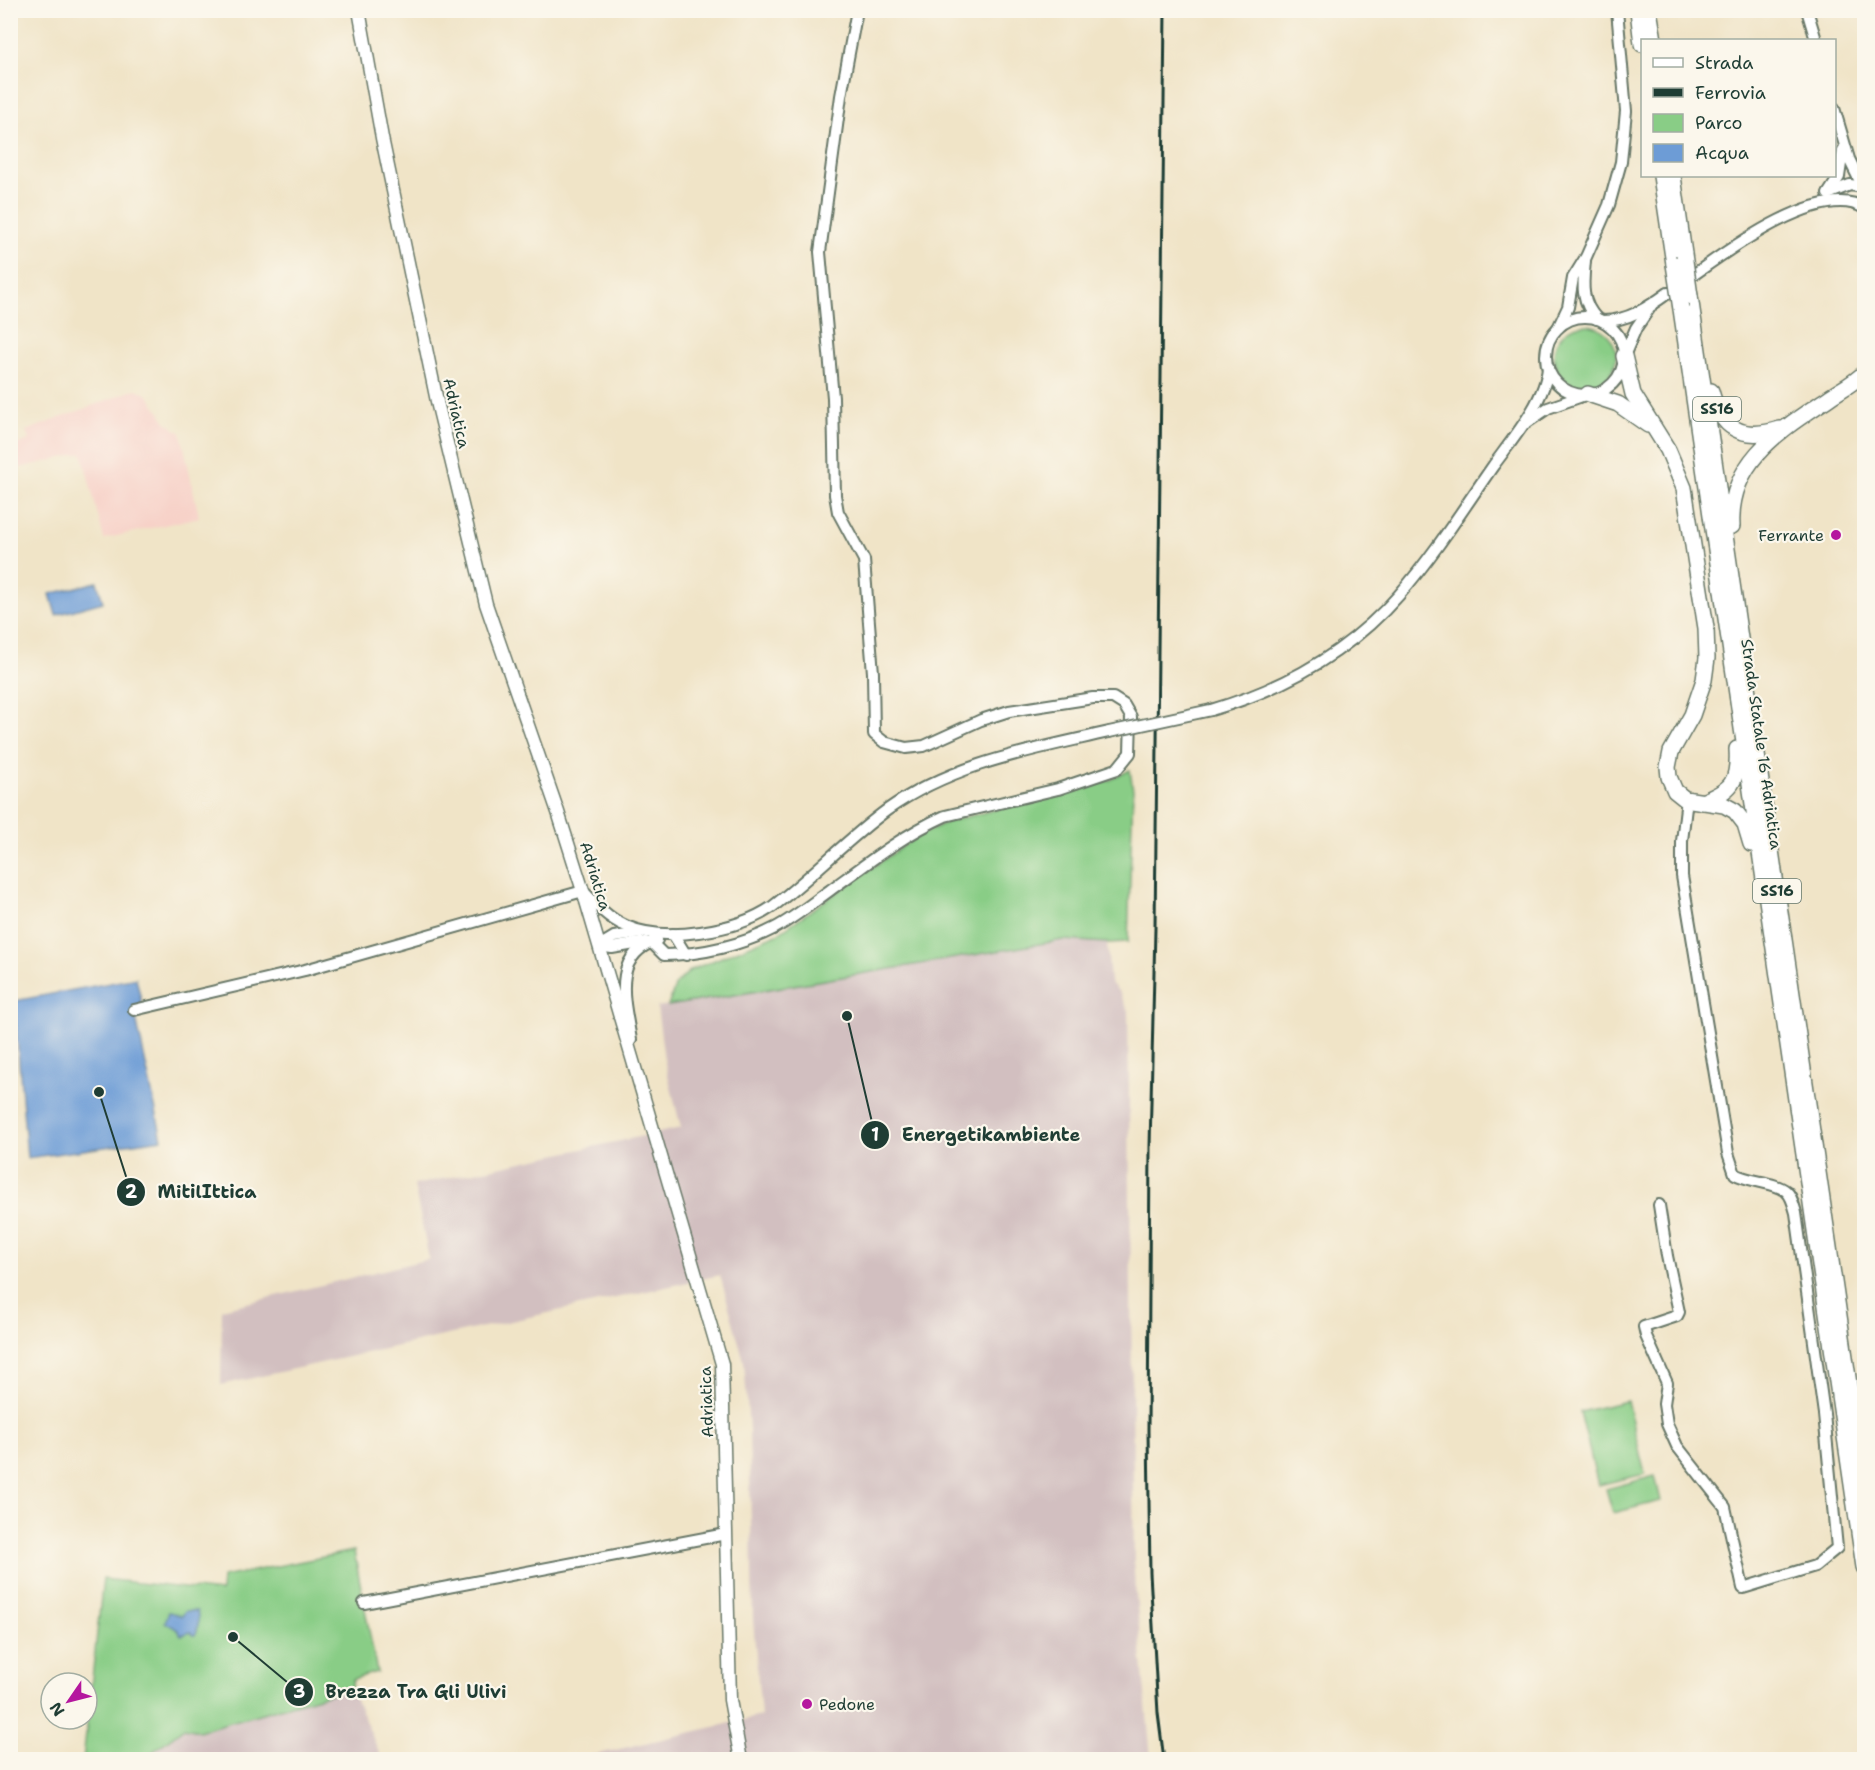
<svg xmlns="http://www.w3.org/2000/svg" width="1875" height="1770" viewBox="0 0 1875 1770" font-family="'Shantell Sans',sans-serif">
  <rect width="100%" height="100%" fill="#fbf7ec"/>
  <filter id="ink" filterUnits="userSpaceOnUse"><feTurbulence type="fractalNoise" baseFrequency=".0167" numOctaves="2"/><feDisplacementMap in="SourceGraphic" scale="12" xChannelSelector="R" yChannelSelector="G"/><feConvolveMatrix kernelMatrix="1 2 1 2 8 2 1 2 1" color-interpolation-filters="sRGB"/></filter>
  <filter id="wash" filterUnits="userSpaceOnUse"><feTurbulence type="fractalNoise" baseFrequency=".008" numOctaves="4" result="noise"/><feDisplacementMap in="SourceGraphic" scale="24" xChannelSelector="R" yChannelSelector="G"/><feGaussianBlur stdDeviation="1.35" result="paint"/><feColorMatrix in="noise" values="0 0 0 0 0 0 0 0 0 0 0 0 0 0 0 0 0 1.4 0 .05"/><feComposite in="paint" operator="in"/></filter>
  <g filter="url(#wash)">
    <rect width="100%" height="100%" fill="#f0e4c7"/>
    <!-- built -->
    <path fill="#f7d1c8" d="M136 389 148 395 166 422 181 433 199 517 104 539 82 453 11 470V447L29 440 26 431Z"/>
    <!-- industrial -->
    <g fill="#d2bfc0">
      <path d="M1063 940 1107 943 1110 982 1119 992 1128 1010 1134 1573 1151 1759H577L761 1716 753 1620 749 1428 744 1361 720 1275 221 1385 222 1309 429 1259 414 1185 681 1128 664 1059 657 1007Z"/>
      <path d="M351 1688 382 1759 143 1760 184 1728 199 1731Z"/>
    </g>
    <!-- green -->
    <g fill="#89cd86" stroke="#54855d" stroke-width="1.5">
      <circle cx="1585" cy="356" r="31"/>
      <path d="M1130 770 1133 790 1128 942 1107 943 1063 940 668 1006 676 984 691 970 777 934 918 836 947 822 1110 780Z"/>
      <path d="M1627 1401 1645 1474 1598 1485 1580 1412Z"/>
      <path d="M1655 1476 1661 1501 1613 1513 1606 1489Z"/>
      <path d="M354 1551 377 1672 353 1679 351 1688 199 1731 184 1728 143 1759 83 1760 103 1579 221 1592 222 1577Z"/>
    </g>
    <!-- water -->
    <g fill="#6d9cd6" stroke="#466c85" stroke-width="1.5">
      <path d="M97 582 103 602 56 615 50 594Z"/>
      <path d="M136 978 142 1004 135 1014 162 1139 27 1158 14 1001Z"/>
      <path d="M186 1611H197C199 1617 199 1629 195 1635H192L191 1632 181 1635 178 1630 165 1622 169 1612 182 1616Z"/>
    </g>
  </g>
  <g filter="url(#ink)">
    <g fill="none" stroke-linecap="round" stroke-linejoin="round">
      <!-- minor casing -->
      <g stroke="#687767" stroke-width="14">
        <g id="minor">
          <path d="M1807 10 1816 40"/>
          <path d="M1834 108 1849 159 1864 189"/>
          <path d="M1830 193 1850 185 1863 187"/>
          <path d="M1828 194 1839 177 1843 150"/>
          <path d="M1585 261C1583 283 1580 301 1597 319"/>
          <path d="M1696 273C1731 248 1822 182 1864 208"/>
          <circle cx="1585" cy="356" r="39"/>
          <path d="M1603 321C1628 321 1649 307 1668 293"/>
          <path d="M1558 328 1568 307 1573 278 1586 257 1609 205 1621 162 1626 111 1617 10"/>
          <path d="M1624 356 1636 328 1651 306"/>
          <path d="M1526 423 1548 408 1585 395"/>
          <path d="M1211 710C1283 689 1349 652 1399 595 1434 555 1463 509 1493 466 1512 440 1546 400 1548 367"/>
          <path d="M673 934 686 955"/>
          <path d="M651 942 664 955C701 955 742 945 775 928 794 918 811 904 829 891 866 864 903 835 945 816L1058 789 1117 769 1130 753 1131 717 1124 705 1113 698H1093L1009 711 981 720 924 746 906 748 884 742 874 734 873 673 864 560 838 512 835 495 833 398 820 252 841 96 857 10"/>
          <path d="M599 946 612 948 646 942"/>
          <path d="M599 946 614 937 641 933"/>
          <path d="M134 1010 305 970 583 891C596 905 609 919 626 926 665 943 737 931 772 907 812 877 846 840 887 810 953 763 1032 750 1109 732"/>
          <path d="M631 1040C625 1002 610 956 657 940"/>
          <path d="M1659 1205 1667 1256 1679 1312 1677 1316 1644 1327 1646 1336 1667 1383 1664 1404 1667 1424 1677 1446 1725 1507 1743 1588 1815 1566 1837 1548 1824 1414 1796 1213C1794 1206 1792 1196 1786 1191 1775 1182 1749 1182 1735 1174L1728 1153 1682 876V841L1687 799"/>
          <path d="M364 1603 726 1534"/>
        </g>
      </g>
      <!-- major casing -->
      <g stroke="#687767" stroke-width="15">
        <path id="major" d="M359 10 382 138 438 406 486 604 558 812 583 891 722 1364 730 1700 741 1760"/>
      </g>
      <!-- highway casing -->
      <g stroke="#687767" stroke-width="18">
        <g id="highway">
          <path d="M1638 10 1642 44"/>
          <path d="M1649 10 1654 40"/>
          <path d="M1661 176 1674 264"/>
          <path d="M1673 176 1684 254"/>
          <path d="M1690 296 1864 1487"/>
          <path d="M1681 309 1864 1567"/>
          <path d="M1624 356 1633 394 1668 450 1684 488 1706 628 1707 658 1704 680 1692 715 1671 752 1668 767 1669 777 1675 791 1685 799 1724 805 1735 811 1745 824 1751 844"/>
          <path d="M1711 391C1721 429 1742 441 1780 429"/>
          <path d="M1588 394 1618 404 1648 425"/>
          <path d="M1732 526C1728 460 1783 429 1830 397 1842 389 1854 383 1864 373"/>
          <path d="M1702 802C1732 790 1739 782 1737 749"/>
        </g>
      </g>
      <!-- minor -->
      <use href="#minor" stroke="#fff" stroke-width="10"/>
      <!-- major -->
      <use href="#major" stroke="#fff" stroke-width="12"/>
      <!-- highway -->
      <use href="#highway" stroke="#fff" stroke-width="15"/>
      <!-- rail -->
      <path stroke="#1f3d34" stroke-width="3" d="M1164 1760 1158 1713 1150 1573 1148 1431 1150 1147 1155 928 1165 10"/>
      <!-- minor-bridge casing -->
      <g stroke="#687767" stroke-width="14" stroke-linecap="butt">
        <path id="minor-bridge" d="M1109 732 1211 710"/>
      </g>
      <!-- highway-bridge casing -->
      <g stroke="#687767" stroke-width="18" stroke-linecap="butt">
        <g id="highway-bridge">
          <path d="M1684 254 1690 296"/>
          <path d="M1674 264 1681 309"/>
        </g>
      </g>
      <!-- minor-bridge -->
      <use href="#minor-bridge" stroke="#fff" stroke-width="10"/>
      <!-- highway-bridge -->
      <use href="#highway-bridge" stroke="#fff" stroke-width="15"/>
    </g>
  </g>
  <!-- markers -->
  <g fill="#b5179e" stroke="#fbf7ec" stroke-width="2">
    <circle cx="1836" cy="535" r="6"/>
    <circle cx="807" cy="1704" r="6"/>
  </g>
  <g text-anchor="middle" stroke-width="4.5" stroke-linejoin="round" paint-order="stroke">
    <!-- shield labels -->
    <g fill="#fbf7ec" stroke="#61756b" stroke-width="1.5">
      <rect x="1693" y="397" width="48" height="24" rx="4.5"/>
      <rect x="1753" y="879" width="48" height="24" rx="4.5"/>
    </g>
    <g font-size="15" font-weight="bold" fill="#1f3d34">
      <text x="1717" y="414">SS16</text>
      <text x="1777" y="896">SS16</text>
    </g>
    <!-- street labels -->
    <g font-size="16" fill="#1f3d34" stroke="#fbf7ec">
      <text transform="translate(457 413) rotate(77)" y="6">Adriatica</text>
      <text transform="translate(1762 744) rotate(82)" y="6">Strada Statale 16 Adriatica</text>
      <text transform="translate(596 876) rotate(73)" y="6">Adriatica</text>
      <text transform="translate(706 1402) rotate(-92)" y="6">Adriatica</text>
    </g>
    <!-- poi labels -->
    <g font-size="16" fill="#1f3d34" stroke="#fbf7ec" text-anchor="end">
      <text x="1824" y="541">Ferrante</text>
      <text x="819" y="1710" text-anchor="start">Pedone</text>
    </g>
  </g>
  <!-- callouts -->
  <path fill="none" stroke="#1f3d34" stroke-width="2" d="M847 1016L875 1135M99 1092L131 1192M233 1637L299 1692"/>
  <g fill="#1f3d34" stroke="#fbf7ec" stroke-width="2">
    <circle cx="847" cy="1016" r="6"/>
    <circle cx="99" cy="1092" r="6"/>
    <circle cx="233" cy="1637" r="6"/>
    <circle cx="875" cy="1135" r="15"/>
    <circle cx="131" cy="1192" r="15"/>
    <circle cx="299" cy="1692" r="15"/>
  </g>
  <g font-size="18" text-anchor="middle" font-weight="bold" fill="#fff">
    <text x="875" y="1141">1</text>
    <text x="131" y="1198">2</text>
    <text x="299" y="1698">3</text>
  </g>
  <g font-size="18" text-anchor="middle" font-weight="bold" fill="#1f3d34" stroke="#fbf7ec" stroke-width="4.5" stroke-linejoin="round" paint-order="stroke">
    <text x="991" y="1141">Energetikambiente</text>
    <text x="207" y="1198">MitilIttica</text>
    <text x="416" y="1698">Brezza Tra Gli Ulivi</text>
  </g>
  <!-- margin -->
  <rect width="1875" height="1770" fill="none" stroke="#fbf7ec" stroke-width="36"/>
  <!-- legend -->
  <rect x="1641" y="39" width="195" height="138" fill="#fbf7ec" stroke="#a3ada2" stroke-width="1.5"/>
  <rect x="1653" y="58" width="30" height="9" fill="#ffffff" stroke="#a3ada2" stroke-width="1.5"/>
  <text x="1695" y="69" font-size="18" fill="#1f3d34">Strada</text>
  <rect x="1653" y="88" width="30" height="9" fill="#1f3d34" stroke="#a3ada2" stroke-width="1.5"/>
  <text x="1695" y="99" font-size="18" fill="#1f3d34">Ferrovia</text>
  <rect x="1653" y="114" width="30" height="18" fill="#89cd86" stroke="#a3ada2" stroke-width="1.5"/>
  <text x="1695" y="129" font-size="18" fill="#1f3d34">Parco</text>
  <rect x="1653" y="144" width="30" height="18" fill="#6d9cd6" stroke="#a3ada2" stroke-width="1.5"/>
  <text x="1695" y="159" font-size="18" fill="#1f3d34">Acqua</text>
  <!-- north arrow -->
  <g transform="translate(69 1701) rotate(235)"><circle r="28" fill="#fbf7ec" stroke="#a3ada2" stroke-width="1.5"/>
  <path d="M0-4.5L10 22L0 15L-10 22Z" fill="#b5179e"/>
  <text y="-9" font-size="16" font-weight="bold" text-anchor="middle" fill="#1f3d34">N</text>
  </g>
</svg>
